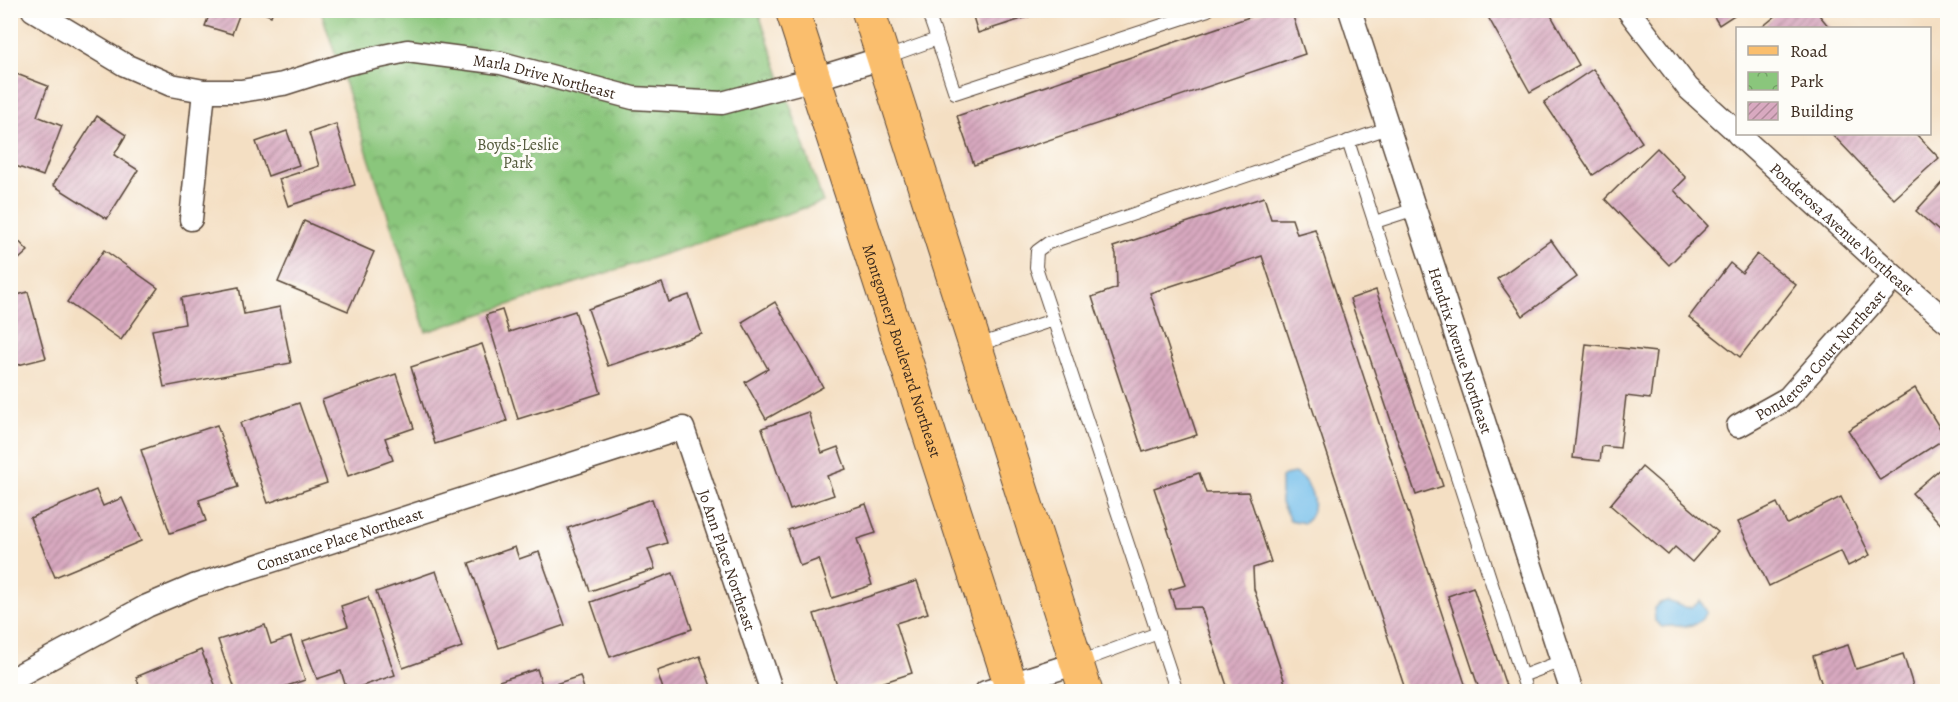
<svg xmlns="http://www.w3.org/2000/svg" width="1958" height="702" viewBox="0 0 1958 702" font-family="Alegreya,serif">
  <defs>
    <pattern id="park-crowns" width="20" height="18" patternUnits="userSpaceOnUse" patternTransform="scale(1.5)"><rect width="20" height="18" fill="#8ac67c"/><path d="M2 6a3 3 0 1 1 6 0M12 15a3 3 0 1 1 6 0" fill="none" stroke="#72a165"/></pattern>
    <pattern id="building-hatch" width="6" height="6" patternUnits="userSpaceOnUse" patternTransform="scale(1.5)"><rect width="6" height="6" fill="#d8a9c0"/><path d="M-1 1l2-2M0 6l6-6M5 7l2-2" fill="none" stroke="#b08a9b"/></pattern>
  </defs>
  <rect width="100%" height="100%" fill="#fdfcf7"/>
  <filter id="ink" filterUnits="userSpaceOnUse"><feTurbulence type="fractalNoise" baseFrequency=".0167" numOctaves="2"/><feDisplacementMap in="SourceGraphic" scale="12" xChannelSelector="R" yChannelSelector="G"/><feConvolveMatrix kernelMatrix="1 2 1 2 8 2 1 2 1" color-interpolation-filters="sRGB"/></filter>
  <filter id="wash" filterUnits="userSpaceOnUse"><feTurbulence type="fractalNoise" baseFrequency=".008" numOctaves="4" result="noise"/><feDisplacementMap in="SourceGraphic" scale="24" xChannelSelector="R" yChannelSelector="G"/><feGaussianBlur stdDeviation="1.35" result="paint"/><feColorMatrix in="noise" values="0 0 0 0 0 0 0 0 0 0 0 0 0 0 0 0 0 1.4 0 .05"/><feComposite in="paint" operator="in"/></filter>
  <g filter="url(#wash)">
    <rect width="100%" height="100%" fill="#f4dfc3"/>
    <!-- park -->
    <path fill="url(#park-crowns)" stroke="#62784d" stroke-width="1.5" d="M321 11H758L823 202 426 332Z"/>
    <!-- water -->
    <g fill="#71bdeb" stroke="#567484" stroke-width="1.5">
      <path d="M1294 473C1312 480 1322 512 1304 523L1290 520 1281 503V478L1285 475Z"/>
      <path d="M1667 601C1680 604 1687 614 1700 601L1707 612C1695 633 1680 623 1662 627L1655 621 1654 608 1660 603Z"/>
    </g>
    <g id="blocks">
      <!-- building -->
      <g fill="url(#building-hatch)">
        <path d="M211 10H241L232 34 205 26Z"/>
        <path d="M257 10H273L271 16Z"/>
        <path d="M971 10H1032L1034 15 978 33Z"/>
        <path d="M1270 10H1291L1305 54 974 165 957 116Z"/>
        <path d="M1496 10H1548L1579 65 1530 92 1487 15Z"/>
        <path d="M1710 10H1742L1719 25Z"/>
        <path d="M1783 10H1815L1830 28H1761Z"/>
        <path d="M1593 69 1642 142 1593 175 1544 102Z"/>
        <path d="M14 73 48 86 37 116 62 126 43 176 10 164V82Z"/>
        <path d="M97 116 126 135 114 155 138 170 107 219 53 185Z"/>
        <path d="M336 124 355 185 288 206 279 179 319 166 309 133Z"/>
        <path d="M287 131 299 165 268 176 256 142Z"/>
        <path d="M1832 134H1916L1939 158 1894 199Z"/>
        <path d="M1657 148 1686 178 1674 190 1708 226 1669 265 1605 199Z"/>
        <path d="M1948 176V239L1916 211Z"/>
        <path d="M1264 197 1271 219H1292L1297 234 1315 229 1467 690 1462 692H1406L1262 256 1150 293 1197 435 1143 452 1092 297 1117 288 1116 254 1113 247Z"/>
        <path d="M304 221 374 252 348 311 278 282Z"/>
        <path d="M10 232 28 251 10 267Z"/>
        <path d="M1551 240 1577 277 1523 316 1497 279Z"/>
        <path d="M104 250 158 288 121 340 67 302Z"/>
        <path d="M1757 254 1796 285 1740 357 1689 317 1730 263 1742 273Z"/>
        <path d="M662 283 669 302 689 295 702 334 608 366 588 309Z"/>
        <path d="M239 287 244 314 280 307 291 363 164 387 152 330 185 324 181 298Z"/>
        <path d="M1376 290 1443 486 1416 495 1350 299Z"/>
        <path d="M28 292 46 358 10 367V297Z"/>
        <path d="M775 302 823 387 766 419 745 382 768 369 742 322Z"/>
        <path d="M502 310 509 332 575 311 601 393 518 419 486 315Z"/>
        <path d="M482 344 507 421 435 444 411 367Z"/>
        <path d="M1586 344 1656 352 1650 399 1626 396 1620 448 1602 446 1600 461 1573 458Z"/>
        <path d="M396 374 414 428 385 438 393 460 348 476 322 400Z"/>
        <path d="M1915 388 1946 438 1880 480 1848 430Z"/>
        <path d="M299 403 327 483 268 503 240 423Z"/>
        <path d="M808 412 822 453 838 447 846 469 827 476 834 495 790 510 762 428Z"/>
        <path d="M217 425 238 487 199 500 206 521 170 533 141 450Z"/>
        <path d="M1948 462V532L1912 493Z"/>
        <path d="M1642 467 1718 532 1692 562 1675 547 1668 555 1610 505Z"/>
        <path d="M1199 473 1206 493 1248 492 1271 562 1253 568 1254 589 1288 692H1229L1201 607 1175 608 1169 590 1186 585 1154 488Z"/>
        <path d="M96 490 103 506 122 498 141 541 55 577 30 518Z"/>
        <path d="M1841 497 1870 555 1848 566 1841 551 1769 586 1738 522 1777 503 1787 524Z"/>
        <path d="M652 499 667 543 648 549 655 569 590 591 568 528Z"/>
        <path d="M866 504 876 533 857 539 872 585 832 598 819 559 800 566 788 530Z"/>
        <path d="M515 547 519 559 539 552 565 625 499 648 469 563Z"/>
        <path d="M436 571 462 647 403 668 376 592Z"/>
        <path d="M673 573 692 629 610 657 591 602Z"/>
        <path d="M917 581 928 613 896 623 912 673 854 692H839L814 614Z"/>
        <path d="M1473 587 1508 692H1480L1448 596Z"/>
        <path d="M368 597 395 675 347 691 341 671 317 679 303 641 348 626 341 606Z"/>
        <path d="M10 617 16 628 10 632Z"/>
        <path d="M265 625 271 644 291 637 305 680 284 687 286 692H236L218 640Z"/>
        <path d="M1848 645 1856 669 1903 654 1915 692H1824L1813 656Z"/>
        <path d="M201 650 218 692H142L136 677Z"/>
        <path d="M700 656 713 692H664L657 671Z"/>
        <path d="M537 669 543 688 580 676 585 692H502L499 681Z"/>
      </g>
    </g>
  </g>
  <g filter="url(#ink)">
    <use href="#blocks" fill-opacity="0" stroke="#574537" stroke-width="1.5"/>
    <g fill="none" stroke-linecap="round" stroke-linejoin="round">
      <!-- lane casing -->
      <g stroke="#574537" stroke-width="14">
        <g id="lane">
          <path d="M937 39 955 93 1208 10"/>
          <path d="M884 58 937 39 927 10"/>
          <path d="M1348 141 1527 692"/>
          <path d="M1375 222 1415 209"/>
          <path d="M978 345 1053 320"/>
          <path d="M1077 663 1158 633"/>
          <path d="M1522 676 1562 661"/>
          <path d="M1177 692 1036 267 1037 251 1048 243 1388 128"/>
        </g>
      </g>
      <!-- street casing -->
      <g stroke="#574537" stroke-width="25">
        <g id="street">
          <path d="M33 10 125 65 171 85 204 91 191 219"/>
          <path id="s1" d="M1350 10 1572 692"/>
          <path d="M1628 10 1688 88 1738 133"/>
          <path id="s2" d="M204 91H241L283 84 346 64 407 51 501 63 633 98 722 103 814 79 883 58"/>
          <path id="s3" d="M1738 134 1895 277 1948 322"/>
          <path id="s4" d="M1738 426 1788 398 1895 277"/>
          <path id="s5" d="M10 680 147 606 194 586 683 428 772 692"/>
          <path d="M986 692 1077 663"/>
        </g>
      </g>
      <!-- primary casing -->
      <g stroke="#574537" stroke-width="35">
        <g id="primary">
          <path id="s6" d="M792 10 1013 692"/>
          <path d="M868 10 1086 692"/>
        </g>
      </g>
      <!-- lane -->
      <use href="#lane" stroke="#fff" stroke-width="12"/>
      <!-- street -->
      <use href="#street" stroke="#fff" stroke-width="22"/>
      <!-- primary -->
      <use href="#primary" stroke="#fabe6d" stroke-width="33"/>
    </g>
  </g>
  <g text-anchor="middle" stroke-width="6" stroke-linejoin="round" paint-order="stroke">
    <!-- street labels -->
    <g font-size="16" fill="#3b2a1e" stroke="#fdfcf7">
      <text dy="6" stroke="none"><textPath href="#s2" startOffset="348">Marla Drive Northeast</textPath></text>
      <text dy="6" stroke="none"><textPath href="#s3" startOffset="141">Ponderosa Avenue Northeast</textPath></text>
      <text dy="6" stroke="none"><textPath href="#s6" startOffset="358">Montgomery Boulevard Northeast</textPath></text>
      <text dy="6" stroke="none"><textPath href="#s1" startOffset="358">Hendrix Avenue Northeast</textPath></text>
      <text dy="6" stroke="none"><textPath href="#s4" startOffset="110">Ponderosa Court Northeast</textPath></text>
      <text dy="6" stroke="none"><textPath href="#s5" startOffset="360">Constance Place Northeast</textPath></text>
      <text dy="6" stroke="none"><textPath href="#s5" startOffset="860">Jo Ann Place Northeast</textPath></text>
    </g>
    <!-- park labels -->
    <g font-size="16" fill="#53593a" stroke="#fdfcf7">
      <text x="518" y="150">Boyds-Leslie<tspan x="518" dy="18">Park</tspan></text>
    </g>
  </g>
  <!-- margin -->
  <rect width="1958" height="702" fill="none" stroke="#fdfcf7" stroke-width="36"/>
  <!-- legend -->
  <rect x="1736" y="27" width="195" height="108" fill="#fdfcf7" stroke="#afa8a0" stroke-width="1.5"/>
  <rect x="1748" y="46" width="30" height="9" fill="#fabe6d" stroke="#afa8a0" stroke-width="1.5"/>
  <text x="1790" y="57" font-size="18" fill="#3b2a1e">Road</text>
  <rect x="1748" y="72" width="30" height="18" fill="url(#park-crowns)" stroke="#afa8a0" stroke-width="1.5"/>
  <text x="1790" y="87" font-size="18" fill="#3b2a1e">Park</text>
  <rect x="1748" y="102" width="30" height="18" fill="url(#building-hatch)" stroke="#afa8a0" stroke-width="1.5"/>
  <text x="1790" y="117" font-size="18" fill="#3b2a1e">Building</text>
</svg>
